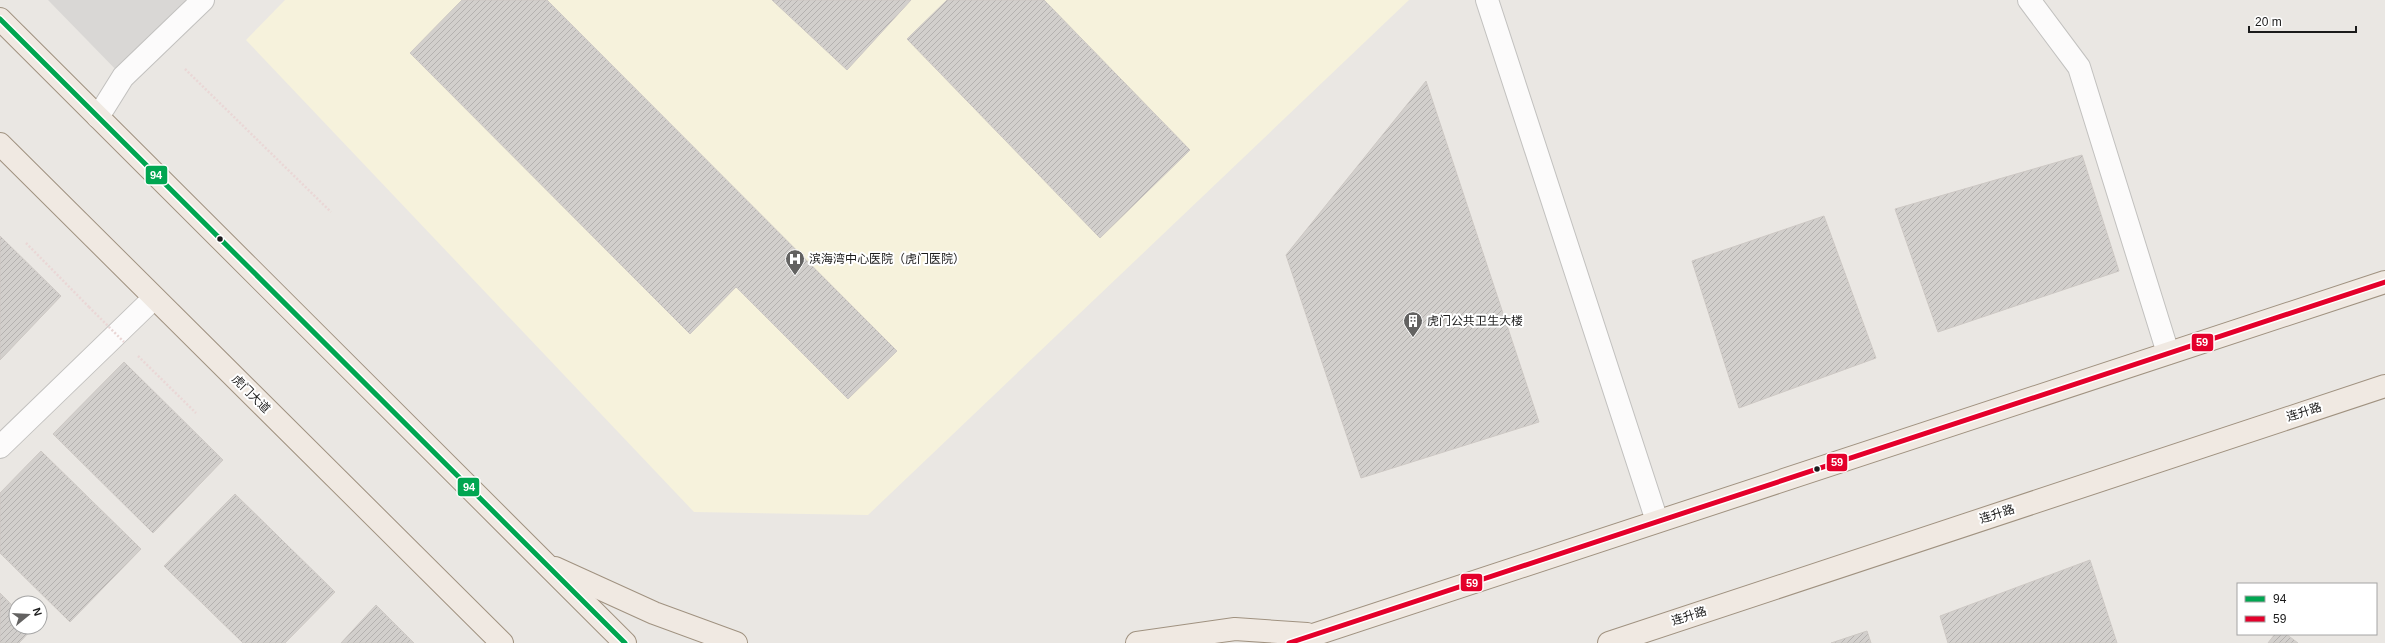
<svg xmlns="http://www.w3.org/2000/svg" width="2385" height="643" viewBox="0 0 2385 643" font-family="Helvetica,'Noto Sans SC',sans-serif">
  <defs>
    <pattern id="building-hatch" width="6" height="6" patternUnits="userSpaceOnUse"><rect width="6" height="6" fill="#d2cfcc"/><path d="M-1 1l2-2M0 6l6-6M5 7l2-2" fill="none" stroke="#b4b1af"/></pattern>
  </defs>
  <rect width="100%" height="100%" fill="#eae7e3"/>
  <!-- residential -->
  <path fill="#d9d7d5" d="M48 0H203L123 77Z"/>
  <!-- education -->
  <path fill="#f6f2dc" d="M285 0H1409L868 515 694 512 246 40Z"/>
  <!-- building -->
  <g fill="url(#building-hatch)" stroke="#cdc8c4">
    <path d="M462 0H547L897 351 848 399 736 287 690 334 410 53Z"/>
    <path d="M772 0H911L847 70Z"/>
    <path d="M947 0H1044L1190 150 1100 238 907 39Z"/>
    <path d="M1426 81 1539 422 1361 478 1286 255Z"/>
    <path d="M2082 155 2119 271 1938 332 1895 209Z"/>
    <path d="M1824 216 1876 358 1739 408 1692 261Z"/>
    <path d="M0 236 61 296 0 360Z"/>
    <path d="M124 362 223 460 153 533 53 434Z"/>
    <path d="M41 451 141 549 70 622 0 553V493Z"/>
    <path d="M235 494 335 592 285 643H243L164 566Z"/>
    <path d="M2090 560 2117 643H1948L1940 616Z"/>
    <path d="M0 593 16 609V627H34L19 643H0Z"/>
    <path d="M376 605 414 643H341Z"/>
    <path d="M1867 631 1871 643H1831Z"/>
    <path d="M2275 634H2286L2298 643H2268Z"/>
  </g>
  <g fill="none" stroke-linecap="round" stroke-linejoin="round">
    <!-- minor casing -->
    <g stroke="#c2c1bf" stroke-width="24">
      <g id="minor">
        <path d="M1487 0 1657 521"/>
        <path d="M2029 0 2079 67 2168 353"/>
        <path d="M98 117 123 77 203 0"/>
        <path d="M0 447 154 298"/>
      </g>
    </g>
    <!-- major casing -->
    <g stroke="#a09280" stroke-width="24">
      <g id="major">
        <path d="M0 19 625 643"/>
        <path d="M0 144 502 643"/>
        <path d="M555 568 654 613 736 643"/>
        <path d="M1137 643 1235 629 1307 634"/>
        <path d="M1289 643 2385 282"/>
        <path d="M1609 643 2385 386"/>
      </g>
    </g>
    <!-- path -->
    <g stroke="#ead7d6" stroke-width="2.5" stroke-dasharray="2 2" stroke-linecap="butt">
      <path d="M185 69 331 212"/>
      <path d="M26 243 89 307"/>
      <path d="M138 356 196 413"/>
    </g>
    <!-- minor -->
    <use href="#minor" stroke="#fcfbfb" stroke-width="22"/>
    <!-- major -->
    <use href="#major" stroke="#f0e9e2" stroke-width="22"/>
    <!-- path-bridge -->
    <path stroke="#ead7d6" stroke-width="2.5" stroke-dasharray="2 2" stroke-linecap="butt" d="M89 307 124 342"/>
    <!-- bus-1 casing -->
    <g stroke="#fff" stroke-width="8">
      <path id="bus-1" d="M0 19 625 643"/>
    </g>
    <!-- bus-2 casing -->
    <g stroke="#fff" stroke-width="8">
      <path id="bus-2" d="M1289 643 2385 282"/>
    </g>
    <!-- bus-1 -->
    <use href="#bus-1" stroke="#00a651" stroke-width="5"/>
    <!-- bus-2 -->
    <use href="#bus-2" stroke="#e4002b" stroke-width="5"/>
  </g>
  <!-- icons -->
  <defs>
    <g id="hospital-pin" transform="scale(1)"><path d="M0 17L-7.5 6A9.5 9.5 0 1 1 7.5 6Z" fill="#636261" stroke="#fff"/><path d="M-5-5h3v3.5h4V-5h3V5h-3V1.5h-4V5h-3Z" fill="#fff"/></g>
    <g id="building-pin" transform="scale(1)"><path d="M0 17L-7.5 6A9.5 9.5 0 1 1 7.5 6Z" fill="#636261" stroke="#fff"/><path d="M-4-6H4V6H1V3H-1V6H-4ZM-2.5-4.3h1.7v1.8h-1.7ZM.8-4.3h1.7v1.8H.8ZM-2.5-1h1.7V.8h-1.7ZM.8-1h1.7V.8H.8Z" fill="#fff"/></g>
  </defs>
  <g fill-rule="evenodd">
    <use href="#hospital-pin" x="795" y="259"/>
    <use href="#building-pin" x="1413" y="321"/>
  </g>
  <!-- markers -->
  <g fill="#1b1b1b" stroke="#fff" stroke-width="1.5">
    <circle cx="220" cy="239" r="3.5"/>
    <circle cx="1817" cy="469" r="3.5"/>
  </g>
  <g text-anchor="middle" stroke-width="4" stroke-linejoin="round" paint-order="stroke">
    <!-- poi labels -->
    <g font-size="12" fill="#1b1b1b" stroke="#fff" text-anchor="start">
      <text x="809" y="263">滨海湾中心医院（虎门医院）</text>
      <text x="1427" y="325">虎门公共卫生大楼</text>
    </g>
    <!-- street labels -->
    <g font-size="12" fill="#1b1b1b" stroke="#fff">
      <text transform="translate(251 394) rotate(45)" y="4">虎门大道</text>
      <text transform="translate(2304 412) rotate(-18)" y="4">连升路</text>
      <text transform="translate(1997 514) rotate(-18)" y="4">连升路</text>
      <text transform="translate(1689 616) rotate(-18)" y="4">连升路</text>
    </g>
  </g>
  <g stroke="#fff" stroke-width="1.5">
    <rect x="145" y="165" width="23" height="20" rx="4" fill="#00a651"/>
    <rect x="2191" y="333" width="23" height="19" rx="4" fill="#e4002b"/>
    <rect x="1826" y="453" width="22" height="19" rx="4" fill="#e4002b"/>
    <rect x="457" y="477" width="23" height="20" rx="4" fill="#00a651"/>
    <rect x="1460" y="573" width="23" height="19" rx="4" fill="#e4002b"/>
  </g>
  <g font-size="11" text-anchor="middle" font-weight="bold" fill="#fff">
    <text x="156" y="179">94</text>
    <text x="2202" y="346">59</text>
    <text x="1837" y="466">59</text>
    <text x="469" y="491">94</text>
    <text x="1472" y="587">59</text>
  </g>
  <!-- legend -->
  <rect x="2237" y="583" width="140" height="52" fill="#ffffff" stroke="#a4a4a4"/>
  <rect x="2245" y="596" width="20" height="6" fill="#00a651" stroke="#a4a4a4"/>
  <text x="2273" y="603" font-size="12" fill="#1b1b1b">94</text>
  <rect x="2245" y="616" width="20" height="6" fill="#e4002b" stroke="#a4a4a4"/>
  <text x="2273" y="623" font-size="12" fill="#1b1b1b">59</text>
  <!-- north arrow -->
  <g transform="translate(28 615) rotate(72)"><circle r="19" fill="#ffffff" stroke="#a4a4a4"/>
  <path d="M0-3L7 15L0 10L-7 15Z" fill="#636261"/>
  <text y="-6" font-size="11" font-weight="bold" text-anchor="middle" fill="#1b1b1b">N</text>
  </g>
  <!-- scale -->
  <path d="M2249 26v6h107v-6" fill="none" stroke="#1b1b1b" stroke-width="2"/>
  <text x="2255" y="26" font-size="12" fill="#1b1b1b" stroke="#ffffff" stroke-width="3" paint-order="stroke">20 m</text>
</svg>
